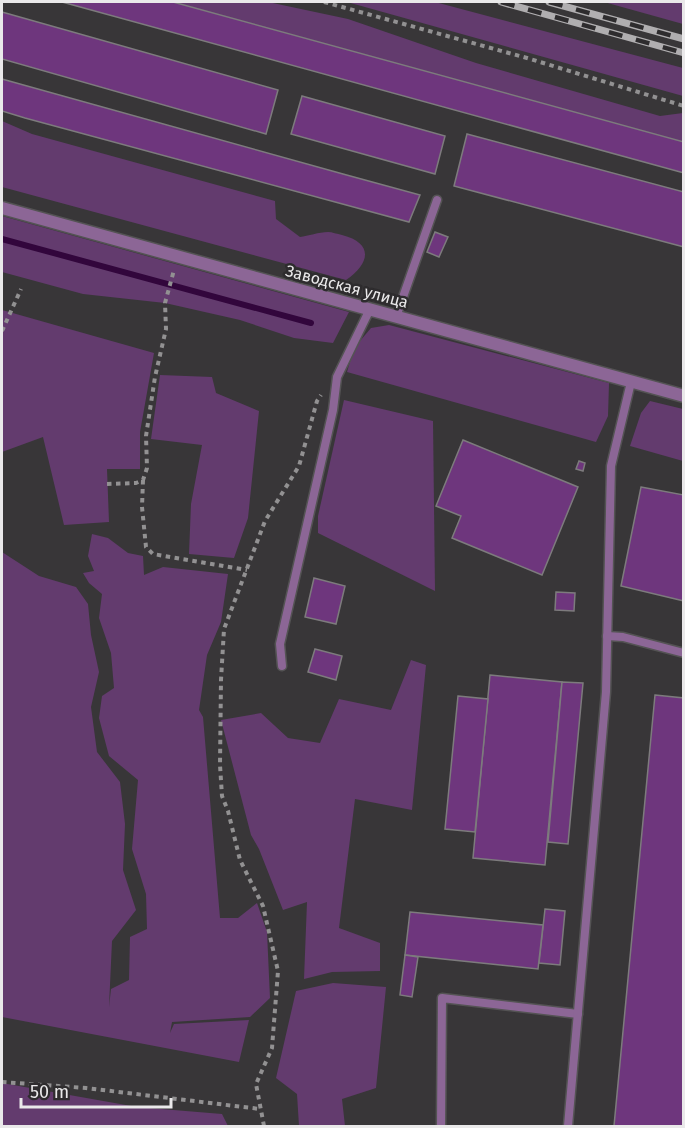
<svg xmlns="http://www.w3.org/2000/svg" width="685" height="1128" viewBox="0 0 685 1128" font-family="'Fira Sans',sans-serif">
  <rect width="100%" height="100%" fill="#383638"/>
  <!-- green -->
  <g fill="#633b6e">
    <path d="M173 2H268L348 19 476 63 660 116 683 113V142Z"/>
    <path d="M347 2H435L683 68V96Z"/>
    <path d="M604 2H683V24Z"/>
    <path d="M2 121 32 134 275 201 276 219 300 237C308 236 319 232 328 232 332 232 337 234 342 235 374 243 370 264 346 280L2 187Z"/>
    <path d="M2 216 349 312 333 343 294 338 240 320 165 303 83 294 2 272Z"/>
    <path d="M2 310 154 353 140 432V469H107L109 522 64 525 43 437 2 452Z"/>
    <path d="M389 325 609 383 608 416 596 442 347 372 354 348 371 328Z"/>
    <path d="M160 375 212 377 216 393 259 411 248 518 234 558 189 554 191 504 202 445 151 439Z"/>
    <path d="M344 400 433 421 435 591 318 533V516Z"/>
    <path d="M650 401 683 409V461L630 446 641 413Z"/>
    <path d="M92 534 108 538 128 553 143 556 144 575 163 567 228 574 221 622 207 655 199 710 203 717 220 918H238L257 903 267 932 270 998 250 1017 172 1022 170 1033 174 1024 249 1020 239 1062 2 1017V552L39 576 76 587 88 604 91 635 99 672 91 707 97 752 120 782 125 824 123 870 136 910 112 941 109 1007 111 989 129 980 130 937 147 929 146 894 132 849 138 780 109 756 99 718 102 696 114 688 111 653 99 618 102 594 89 583 83 573 94 571 88 556Z"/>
    <path d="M411 660 426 665 412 810 355 799 339 928 380 943V971L332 972 304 979 307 902 283 910 259 849 251 835 221 720 261 713 288 738 320 743 339 699 391 710Z"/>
    <path d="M333 983 386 987 376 1088 342 1099 345 1126H299L297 1094 276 1078 296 991Z"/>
    <path d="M2 1083 137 1107 222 1114 228 1126H2Z"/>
  </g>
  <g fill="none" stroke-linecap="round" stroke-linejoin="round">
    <!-- stream -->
    <path stroke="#32063c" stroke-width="6" d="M2 239 311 323"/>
  </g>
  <!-- building -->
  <g fill="#6e367d" stroke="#7d7b7d" stroke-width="1.5">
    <path d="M62 2H173L684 142V173Z"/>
    <path d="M2 12 278 90 266 134 2 59Z"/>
    <path d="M2 79 343 174 420 195 409 222 25 118 2 111Z"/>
    <path d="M302 96 445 136 435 174 291 134Z"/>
    <path d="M467 134 684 192V247L454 186Z"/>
    <path d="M435 232 448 237 439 257 427 252Z"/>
    <path d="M463 440 578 487 542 575 452 538 461 516 436 506Z"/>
    <path d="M579 461 585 463 583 471 576 469Z"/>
    <path d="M641 487 684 495V601L621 586Z"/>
    <path d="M314 578 345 586 336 624 305 617Z"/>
    <path d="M556 592 575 593 574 611 555 610Z"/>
    <path d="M315 649 342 656 336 680 308 672Z"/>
    <path d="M490 675 562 682 545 865 473 858Z"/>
    <path d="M562 682 583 683 568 844 548 842Z"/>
    <path d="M655 695 684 698V1126H614Z"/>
    <path d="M458 696 488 699 475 832 445 829Z"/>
    <path d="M545 909 565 911 560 965 539 963Z"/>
    <path d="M410 912 543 925 538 969 405 955Z"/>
    <path d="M405 955 418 957 412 997 400 995Z"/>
  </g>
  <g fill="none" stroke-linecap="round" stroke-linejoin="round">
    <!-- lane casing -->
    <g stroke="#545354" stroke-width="11">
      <g id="lane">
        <path d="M396 317 437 200"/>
        <path d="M607 636 623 637 684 653"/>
        <path d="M282 666 280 644 333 410 337 377 370 309"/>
        <path d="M441 1126 442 998 578 1014"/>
        <path d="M568 1126 606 692 611 466 631 382"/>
      </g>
    </g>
    <!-- street casing -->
    <g stroke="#545354" stroke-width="15">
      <path id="street" d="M2 208 684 396"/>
    </g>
    <!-- path -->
    <g stroke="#929192" stroke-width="4" stroke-dasharray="4.5 4.5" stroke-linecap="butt">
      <path d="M324 2 527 58 684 106"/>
      <path d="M2 331 21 289"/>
      <path d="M143 480 142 507 146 547 153 554 247 570"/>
      <path d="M107 484 136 483 143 480 147 468 146 436 155 377 166 329 165 303 174 270"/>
      <path d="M2 1082 86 1088 260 1109"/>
      <path d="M264 1126 256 1084 272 1048 278 971 263 906 240 860 228 811 222 796 220 765 221 680 224 629 265 521 299 466 317 401 321 395"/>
    </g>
    <!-- lane -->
    <use href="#lane" stroke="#8c6696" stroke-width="8"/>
    <!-- street -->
    <use href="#street" stroke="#8c6696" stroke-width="12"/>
    <!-- rail casing -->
    <g stroke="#b0aeb0" stroke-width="7">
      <g id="rail">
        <path d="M501 2 684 53"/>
        <path d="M549 2 684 39"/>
      </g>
    </g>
    <!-- rail -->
    <use href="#rail" stroke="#2e2c2e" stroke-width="4.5" stroke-dasharray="14" stroke-linecap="butt"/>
  </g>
  <g text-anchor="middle" stroke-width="5" stroke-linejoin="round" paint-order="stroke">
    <!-- street labels -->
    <g font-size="16" fill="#eae9ea" stroke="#2e2c2e">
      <text transform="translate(347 286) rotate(15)" y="6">Заводская улица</text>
    </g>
  </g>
  <!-- border -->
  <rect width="685" height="1128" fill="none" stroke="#eae9ea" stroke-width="6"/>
  <!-- scale -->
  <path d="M21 1098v9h150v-9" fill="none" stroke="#eae9ea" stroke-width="3"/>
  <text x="30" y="1098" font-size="18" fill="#eae9ea" stroke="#2e2c2e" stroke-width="4.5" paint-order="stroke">50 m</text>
</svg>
